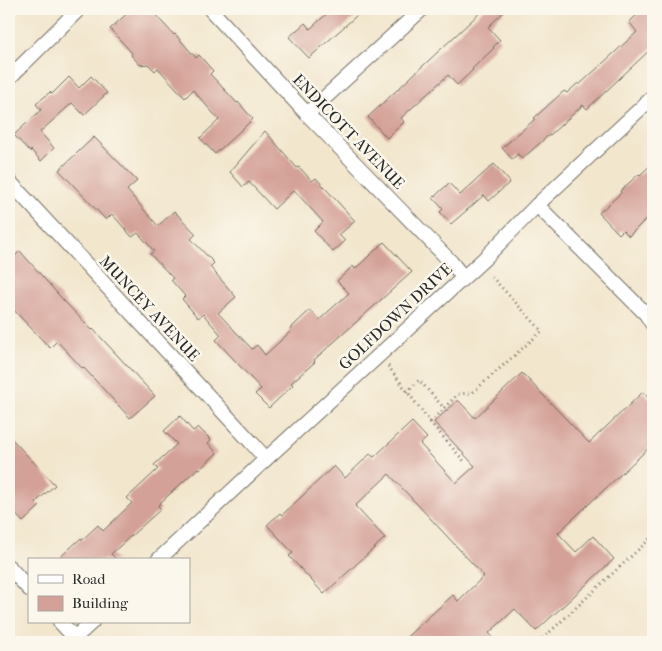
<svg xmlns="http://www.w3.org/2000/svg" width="662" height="651" viewBox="0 0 662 651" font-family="'IM FELL French Canon',serif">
  <rect width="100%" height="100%" fill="#fbf7ec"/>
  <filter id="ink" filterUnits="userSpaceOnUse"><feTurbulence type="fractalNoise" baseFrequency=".02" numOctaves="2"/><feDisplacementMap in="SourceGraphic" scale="10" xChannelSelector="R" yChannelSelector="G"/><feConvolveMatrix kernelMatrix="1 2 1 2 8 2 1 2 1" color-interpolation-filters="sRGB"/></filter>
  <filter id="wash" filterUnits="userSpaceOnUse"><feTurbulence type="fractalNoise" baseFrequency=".0096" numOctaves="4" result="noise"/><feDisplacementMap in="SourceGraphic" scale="20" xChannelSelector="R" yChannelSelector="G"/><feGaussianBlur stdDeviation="1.12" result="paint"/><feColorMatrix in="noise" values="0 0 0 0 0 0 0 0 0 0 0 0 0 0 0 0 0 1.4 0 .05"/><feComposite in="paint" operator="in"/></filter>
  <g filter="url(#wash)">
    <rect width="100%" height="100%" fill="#f2e6cd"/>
    <g id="blocks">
      <!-- building -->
      <g fill="#d4a198">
        <path d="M132 9H150L174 35 175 34 196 58 199 55 213 71 210 74 237 103 238 102 253 119 215 154 200 138 219 120 193 90 185 98 158 68 155 71 148 64 140 65 131 55 132 53 110 29Z"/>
        <path d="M332 9H364L309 58 289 37 305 23 310 29Z"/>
        <path d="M484 9H507L488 27 500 40 493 47 494 48 472 69 473 70 457 85 448 75 401 118 404 122 387 138 368 117Z"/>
        <path d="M644 9H653V47L587 109 583 105 550 135H549L522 159 518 154 512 159 502 148 535 119 534 118 564 91 567 93 578 83 579 85 637 32 629 22Z"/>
        <path d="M91 76 107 93 84 115 72 103 40 132 54 148 41 161 31 150 30 152 14 135 41 110 36 104 50 92 52 94 69 77 79 88Z"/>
        <path d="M265 131 297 168 299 167 312 181 316 178 355 221 339 235 345 241 333 252 314 231 323 222 294 190 274 209 249 182 243 187 230 172Z"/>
        <path d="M94 137 137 181 127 190 158 226 174 211 196 234 191 239 214 263 210 267 236 297 218 313 252 349 257 345 265 355 291 331 290 329 310 310 319 320 349 293 337 281 353 266 355 269 384 242 412 272 314 360 315 362 291 383 293 385 269 408 255 394 261 389 216 340 221 335 203 314 198 318 182 299 185 296 171 280 173 278 150 254 154 251 138 233 132 237 112 214 106 220 59 170Z"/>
        <path d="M653 163V212L629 236 623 230 619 234 599 213 621 193 620 191 639 174 640 175Z"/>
        <path d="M494 164 510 182 489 201 484 195 451 224 440 212 443 209 433 198 449 183 460 195Z"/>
        <path d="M20 251 64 301 92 330 93 329 106 343 155 396 130 418 83 367 82 368 57 341 50 348 9 305V262Z"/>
        <path d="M522 373 589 443 643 392 653 403V444L558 533 576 552 593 536 614 559 536 631 515 609 489 633 497 642H401L453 595 458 601 484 576 389 474 355 506 385 538 324 594 289 556 293 553 267 525 280 513 282 515 334 466 345 478 370 454 374 457 412 422 427 438 420 444 456 483 475 466 434 422 458 400 475 418Z"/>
        <path d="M180 416 193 431 198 427 211 440 208 443 217 453 200 469 198 468 159 504V505L158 506 161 509 111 554 117 560H57L81 538 82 540 98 525 103 531 132 503 127 498 158 469 154 465 177 444 164 431Z"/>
        <path d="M9 436 55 485 36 502 40 506 23 522 9 507Z"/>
      </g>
    </g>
  </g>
  <g filter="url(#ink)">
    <use href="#blocks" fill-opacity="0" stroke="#716c64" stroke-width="1"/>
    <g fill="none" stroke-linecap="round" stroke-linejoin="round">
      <!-- minor casing -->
      <g stroke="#716c64" stroke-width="16">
        <g id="minor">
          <path d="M210 9 307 114 451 262 463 277"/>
          <path d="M9 78 79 9"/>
          <path d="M307 114 422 9"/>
          <path d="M9 181 251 442 266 459"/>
          <path d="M537 205 646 314 653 325"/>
          <path d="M158 560 266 459 485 258 537 205 653 97"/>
          <path d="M9 567 29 589"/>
          <path d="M60 622 75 638"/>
          <path d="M70 642 92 622"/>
        </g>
      </g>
      <!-- path -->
      <g stroke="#716c64" stroke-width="3" stroke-dasharray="1 4" stroke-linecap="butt">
        <path d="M388 366 430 422 464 461"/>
        <path d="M407 392 419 380 444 408"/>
        <path d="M430 422 458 394 472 393 542 331 490 275"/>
        <path d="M539 642 653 536"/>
      </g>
      <!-- minor -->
      <use href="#minor" stroke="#fff" stroke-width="14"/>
    </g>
  </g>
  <g text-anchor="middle" stroke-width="5" stroke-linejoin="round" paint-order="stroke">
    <!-- street labels -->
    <g font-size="16" fill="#2b2b2b" stroke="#fbf7ec">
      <text transform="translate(349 131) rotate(46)" y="6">ENDICOTT AVENUE</text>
      <text transform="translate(150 308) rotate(47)" y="6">MUNCEY AVENUE</text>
      <text transform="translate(395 316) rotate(-43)" y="6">GOLFDOWN DRIVE</text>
    </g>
  </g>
  <!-- margin -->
  <rect width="662" height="651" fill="none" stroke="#fbf7ec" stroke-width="30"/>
  <!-- legend -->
  <rect x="28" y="558" width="162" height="65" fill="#fbf7ec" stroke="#a8a59f"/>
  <rect x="38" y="575" width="25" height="8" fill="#ffffff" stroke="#a8a59f"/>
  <text x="72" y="584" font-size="15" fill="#2b2b2b">Road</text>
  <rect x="38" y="596" width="25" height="15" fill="#d4a198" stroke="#a8a59f"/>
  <text x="72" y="608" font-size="15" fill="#2b2b2b">Building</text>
</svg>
